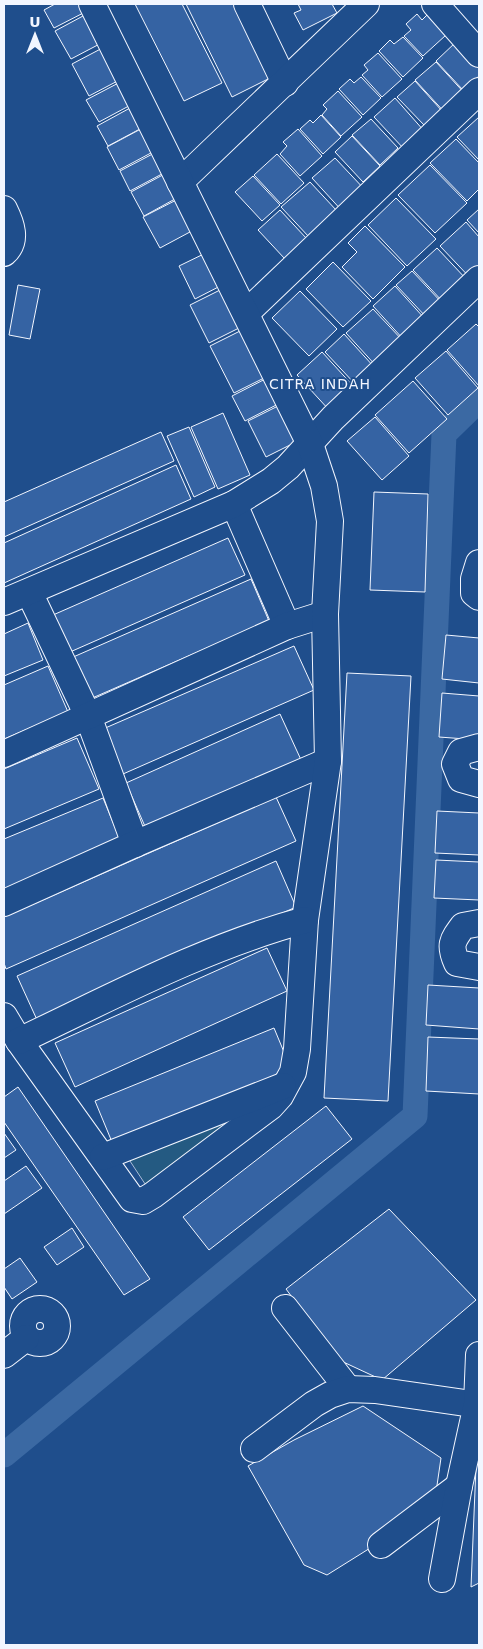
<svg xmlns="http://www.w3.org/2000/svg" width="483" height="1649" viewBox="0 0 483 1649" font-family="'DejaVu Sans',sans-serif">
  <rect width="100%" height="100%" fill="#1f4e8c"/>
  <!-- green -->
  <path fill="#245a82" stroke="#a8bbd7" d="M269 1106 151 1193 128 1158Z"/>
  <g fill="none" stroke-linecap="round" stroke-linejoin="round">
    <!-- canal -->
    <path stroke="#3b69a3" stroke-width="25" d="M4 1455 415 1116 444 434 479 400"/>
  </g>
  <!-- building -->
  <g fill="#3563a3" stroke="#f2f6ff">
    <path d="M55 4H93L95 7 54 28 44 10Z"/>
    <path d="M135 4H182L222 83 184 101Z"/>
    <path d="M186 4H236L272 77 232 97Z"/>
    <path d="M298 4H332L337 13 303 30 294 13 301 10Z"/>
    <path d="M96 9 111 38 71 59 55 31Z"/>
    <path d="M417 14 422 20 427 15 446 35 423 56 404 36 411 30 406 24Z"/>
    <path d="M403 37 423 58 403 77 379 51 390 40 394 44Z"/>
    <path d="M457 41 479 65V76L463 90 436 61Z"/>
    <path d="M110 44 127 76 89 96 72 64Z"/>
    <path d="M378 53 402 79 382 97 362 75 368 70 364 65Z"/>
    <path d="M436 62 468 97 448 116 415 80Z"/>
    <path d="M361 77 381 98 363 115 339 89 350 79 354 83Z"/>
    <path d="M128 78 140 100 99 122 86 100Z"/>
    <path d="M415 81 442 111 425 126 397 97Z"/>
    <path d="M338 91 362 117 341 136 322 115 327 109 323 105Z"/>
    <path d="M395 98 425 132 405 150 374 117Z"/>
    <path d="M141 102 153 122 108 146 97 126Z"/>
    <path d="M321 115 341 137 323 154 300 129 310 120 313 123Z"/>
    <path d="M479 117V160L457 137Z"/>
    <path d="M371 119 398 148 380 165 352 135Z"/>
    <path d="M152 123 164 146 119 170 107 147Z"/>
    <path d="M298 129 322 156 300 176 280 154 287 146 283 142Z"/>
    <path d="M352 136 380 166 363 182 335 152Z"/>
    <path d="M456 139 479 163V189L467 201 430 163Z"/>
    <path d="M164 148 175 167 130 191 120 171Z"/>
    <path d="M277 154 304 183 281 204 254 175Z"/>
    <path d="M335 158 367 192 344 213 312 178Z"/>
    <path d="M430 165 467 203 435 233 398 195Z"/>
    <path d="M172 170 184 194 144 216 131 192Z"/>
    <path d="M253 176 280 205 262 221 235 192Z"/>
    <path d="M310 182 337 211 309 237 281 207Z"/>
    <path d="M186 195 203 225 160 248 143 217Z"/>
    <path d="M396 198 436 239 407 266 368 225Z"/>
    <path d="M479 209V233L467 220Z"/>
    <path d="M280 210 307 239 285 259 258 230Z"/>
    <path d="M466 222 479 237V281L476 284 440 246Z"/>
    <path d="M365 226 405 267 373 299 342 267 357 252 348 243Z"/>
    <path d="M437 248 468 281 444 303 413 270Z"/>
    <path d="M214 249 230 281 195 299 179 266Z"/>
    <path d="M333 262 371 301 343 327 306 289Z"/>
    <path d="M412 271 444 305 428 319 396 285Z"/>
    <path d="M18 285 40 289 30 339 9 335Z"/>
    <path d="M228 286 247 324 209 343 190 305Z"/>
    <path d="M395 286 426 320 404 340 373 306Z"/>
    <path d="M300 291 337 329 309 356 272 318Z"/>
    <path d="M373 309 405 343 378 368 346 333Z"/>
    <path d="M476 324 479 327V386L447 350Z"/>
    <path d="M250 326 274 373 234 393 210 346Z"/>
    <path d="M344 334 375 368 356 385 325 352Z"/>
    <path d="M446 351 478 388 448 415 415 378Z"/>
    <path d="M322 352 355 388 330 411 297 375Z"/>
    <path d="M275 374 288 399 245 421 232 396Z"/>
    <path d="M413 381 447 419 409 453 375 415Z"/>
    <path d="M288 401 306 437 266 457 248 421Z"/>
    <path d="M223 413 250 475 218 489 191 427Z"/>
    <path d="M375 417 409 456 382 480 347 441Z"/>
    <path d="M189 427 215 487 194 497 167 436Z"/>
    <path d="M161 432 174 461 4 537V502Z"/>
    <path d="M176 465 191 499 4 583V543Z"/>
    <path d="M374 492 428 494 425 592 370 590Z"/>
    <path d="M228 538 245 575 70 652 53 615Z"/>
    <path d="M251 579 269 621 90 699 71 658Z"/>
    <path d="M28 623 43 660 4 676V634Z"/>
    <path d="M446 635 479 638V683L442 679Z"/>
    <path d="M294 646 314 690 123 774 103 729Z"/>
    <path d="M48 666 68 712 4 739V685Z"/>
    <path d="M347 673 411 676 388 1101 324 1098Z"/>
    <path d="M442 693 479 696V740L439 737Z"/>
    <path d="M280 714 302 762 147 831 126 783Z"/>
    <path d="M77 738 99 789 4 829V769Z"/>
    <path d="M276 797 296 841 6 969 4 963V917Z"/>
    <path d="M103 798 121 842 4 891V839Z"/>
    <path d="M437 811 479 813V855L435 853Z"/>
    <path d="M436 860 479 862V900L434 898Z"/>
    <path d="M276 861 296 907 38 1022 17 976Z"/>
    <path d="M267 948 287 991 75 1087 55 1043Z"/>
    <path d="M428 985 479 988V1029L426 1025Z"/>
    <path d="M274 1028 291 1069 112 1142 95 1101Z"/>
    <path d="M428 1037 479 1039V1094L426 1091Z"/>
    <path d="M18 1087 150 1279 124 1295 4 1122V1097Z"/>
    <path d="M326 1106 352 1139 209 1250 183 1217Z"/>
    <path d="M4 1133 16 1150 4 1158Z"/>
    <path d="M26 1166 42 1188 4 1214V1181Z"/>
    <path d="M389 1209 476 1300 382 1380 339 1360 286 1289Z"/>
    <path d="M72 1228 84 1247 57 1265 44 1247Z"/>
    <path d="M20 1258 37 1282 12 1299 4 1287V1269Z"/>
    <path d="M363 1406 441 1458 435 1499 367 1550 327 1575 304 1565 248 1466 294 1440Z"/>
    <path d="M479 1461V1583L471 1587 476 1466Z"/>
  </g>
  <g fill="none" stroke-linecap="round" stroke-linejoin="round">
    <!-- minor casing -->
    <g stroke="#f2f6ff" stroke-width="28">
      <g id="minor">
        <path d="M247 4 285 83"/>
        <path d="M435 4 479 54"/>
        <path d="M180 182 366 4"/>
        <path d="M4 209C11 223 18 241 4 253"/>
        <path d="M246 313 479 91"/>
        <path d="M234 504 287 626"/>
        <path d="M479 563 474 579V593L479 597"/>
        <path d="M29 592 88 716 135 844"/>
        <path d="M4 602 234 504 271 481 288 467 333 418 479 279"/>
        <path d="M479 747 461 752 455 764 461 779 479 784"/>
        <path d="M4 754 287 626 325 614"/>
        <path d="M4 903 135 844 328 761"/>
        <path d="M479 923 463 926C452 941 449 945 457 963L479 967"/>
        <path d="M4 1016 19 1041 132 1199 143 1201 153 1195 271 1106 280 1096 293 1072 297 1049 305 920 328 761 325 614 330 521 324 486 310 444 92 4"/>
        <path d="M19 1041C112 997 205 947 305 920"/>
        <path d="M103 1157 283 1086"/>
        <path d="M285 1308 348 1389"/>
        <circle cx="40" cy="1326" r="17"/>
        <path d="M4 1355 26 1338"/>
        <path d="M254 1449 314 1404 330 1395 348 1389 375 1390 479 1405"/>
        <path d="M381 1545 459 1486"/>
        <path d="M442 1579 459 1486 477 1404 479 1355"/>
      </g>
    </g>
    <!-- minor -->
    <use href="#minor" stroke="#1f4e8c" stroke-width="26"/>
  </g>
  <g text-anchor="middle" stroke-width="4" stroke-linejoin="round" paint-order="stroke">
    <!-- neighbourhood labels -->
    <g font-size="14" letter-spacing="1" fill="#f2f6ff" stroke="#1f4e8c">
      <text x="320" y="389">CITRA INDAH</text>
    </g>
  </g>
  <!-- border -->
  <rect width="483" height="1649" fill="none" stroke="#f2f6ff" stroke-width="10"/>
  <!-- north arrow -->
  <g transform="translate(35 35)" stroke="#1f4e8c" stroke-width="4" paint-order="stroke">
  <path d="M0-4L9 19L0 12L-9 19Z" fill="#f2f6ff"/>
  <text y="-8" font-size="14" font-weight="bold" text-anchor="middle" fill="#f2f6ff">U</text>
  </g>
</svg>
